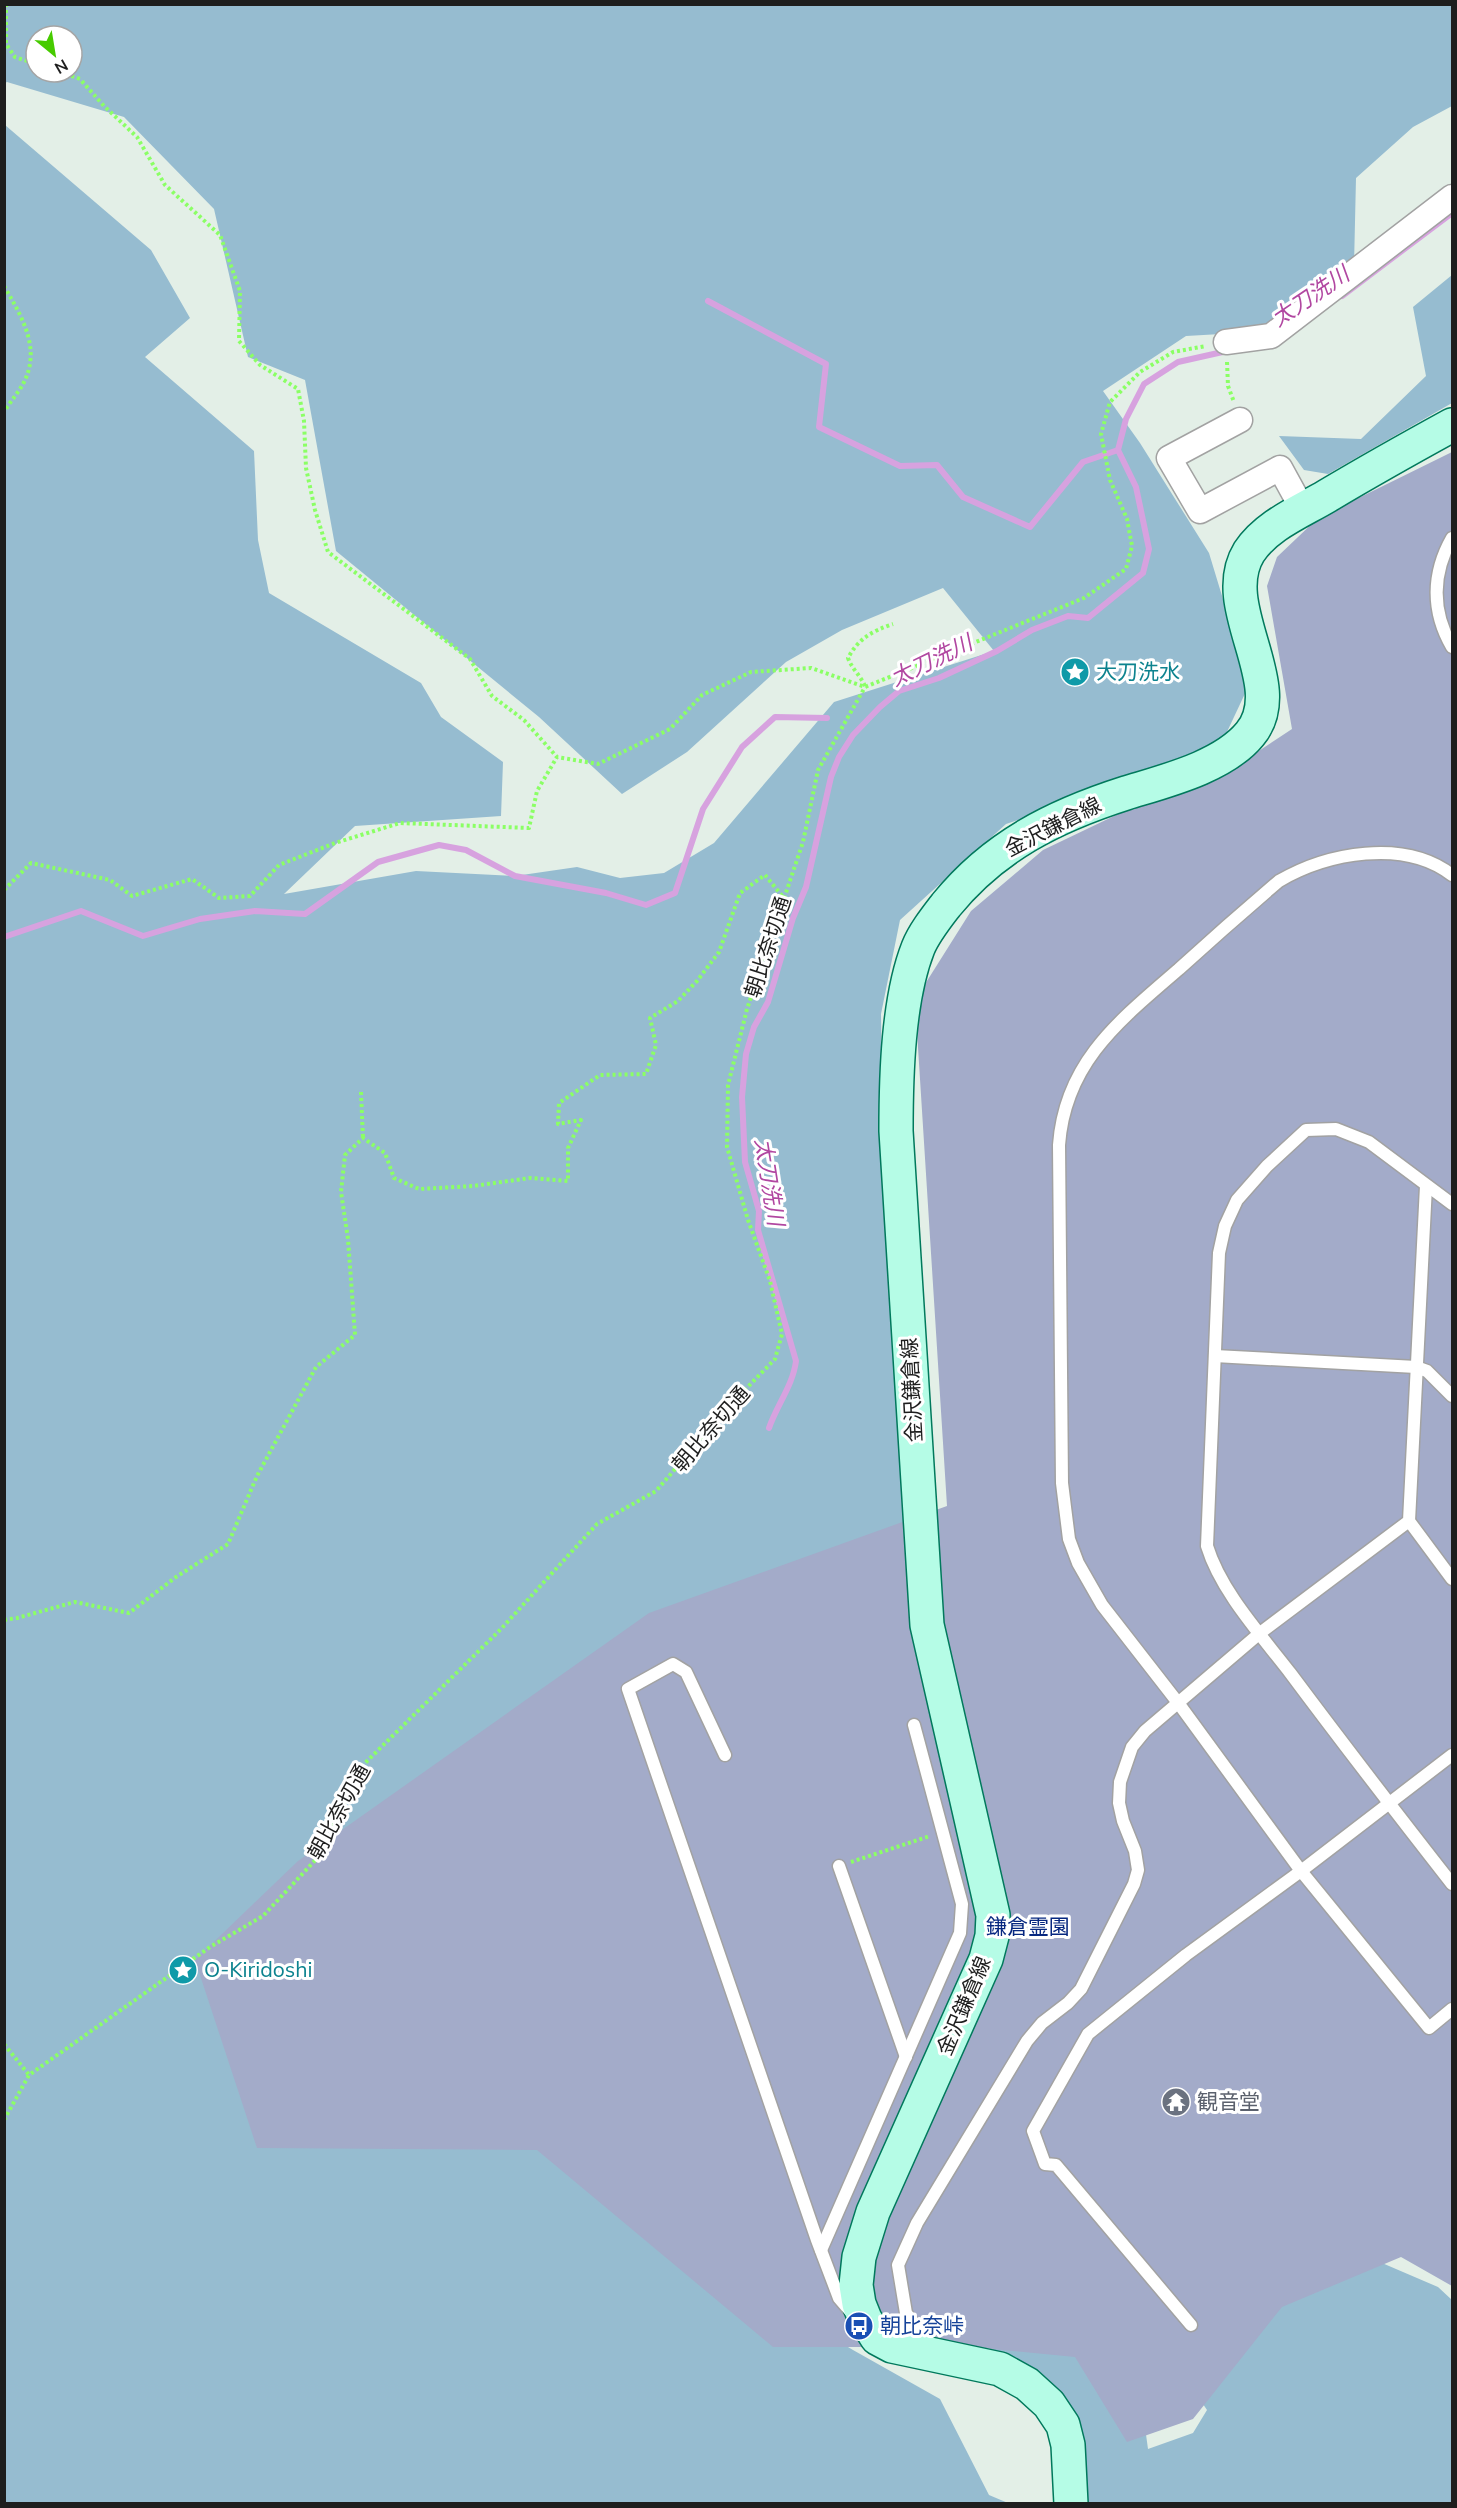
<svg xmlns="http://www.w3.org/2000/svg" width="1457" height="2508" viewBox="0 0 1457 2508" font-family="Mulish,'Noto Sans JP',sans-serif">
  <rect width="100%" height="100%" fill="#e3efe7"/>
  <!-- forest -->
  <g fill="#96bcd0" fill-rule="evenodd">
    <path d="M5 5H1452V106L1413 127 1356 178 1354 266 1256 332 1186 336 1103 391 1140 443 1209 553 1249 685 1226 734 1200 760 1006 824 900 920 881 1014 883 1179 910 1553 569 1996 693 2254 853 2350 940 2399 989 2495 1008 2503H5V125L151 250 190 318 145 357 254 451 258 540 269 593 421 683 441 717 503 762 501 816 355 826 284 894 416 871 515 876 577 867 620 878 664 873 714 843 834 702 994 651 943 588 842 630 786 662 687 752 622 794 539 717 336 551 305 380 248 357 214 209 124 117 7 82 5 83ZM36 36H72V72H36Z"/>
    <path d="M1452 275V403L1328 474 1304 470 1279 436 1361 439 1426 376 1413 307Z"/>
    <path d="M1375 2260 1438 2287 1452 2300V2503H1079L1037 2376 955 2327 1133 2340 1148 2449 1193 2433 1207 2410 1187 2380 1266 2304Z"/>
  </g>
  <!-- cemetery -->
  <path fill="#a3abc9" d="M1452 452V2286L1401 2257 1282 2307 1193 2419 1127 2442 1075 2357 971 2347H773L537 2150 257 2148 195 1960 298 1861 649 1613 947 1506 915 1000 971 911 1043 850 1135 806 1236 766 1292 729 1267 586 1277 557 1318 518Z"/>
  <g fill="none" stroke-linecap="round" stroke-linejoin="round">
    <!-- stream -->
    <g stroke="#d7a2df" stroke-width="6">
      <path d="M1342 296 1452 213"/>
      <path d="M708 301 826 364 819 427 900 466 937 465 963 497 1030 527 1083 462 1118 450"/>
      <path d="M4 937 81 911 143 936 200 919 255 911 305 914 378 862 439 845 466 850 515 876 606 893 646 905 675 893 703 809 742 747 775 717 827 718"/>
      <path d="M769 1428C777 1405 793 1385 796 1361L758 1230 759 1211 745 1162 742 1097 746 1054 754 1027 768 1002 793 918 806 887 831 777 839 757 853 735 880 707 899 691 939 678 997 651 1032 630 1068 616 1088 618 1143 573 1149 549 1136 487 1118 450 1126 419 1144 384 1178 362 1227 351"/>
    </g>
    <!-- lane casing -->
    <g stroke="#a2a2a2" stroke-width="15">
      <g id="lane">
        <path d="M1452 538C1432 573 1431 611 1452 647"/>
        <path d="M1452 875C1404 838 1327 853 1279 881 1245 910 1212 939 1179 969 1120 1020 1065 1062 1059 1145L1062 1483 1069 1539 1078 1563 1102 1605 1179 1704 1301 1871 1429 2028 1452 2009"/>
        <path d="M1452 1204 1369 1142 1336 1129 1306 1130 1267 1166 1237 1200 1225 1226 1219 1253 1207 1546C1221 1592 1262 1636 1291 1674 1344 1745 1398 1815 1452 1884"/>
        <path d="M1215 1356 1416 1367 1427 1371 1452 1396"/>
        <path d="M1409 1521 1452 1579"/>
        <path d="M725 1755 686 1672 673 1664 628 1689 817 2240 839 2298 851 2312"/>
        <path d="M839 1866 906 2057"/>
        <path d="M821 2250 960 1933 962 1904 914 1725"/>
        <path d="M1191 2325 1056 2165 1045 2164 1033 2131 1088 2034 1186 1955 1301 1871 1452 1755"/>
        <path d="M930 2347 906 2313 898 2265 917 2223 1027 2041 1042 2023 1068 2003 1081 1989 1134 1884 1138 1870 1135 1851 1123 1821 1119 1803 1120 1782 1132 1747 1145 1731 1260 1633 1409 1521 1426 1186"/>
      </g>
    </g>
    <!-- street casing -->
    <g stroke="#a2a2a2" stroke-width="27">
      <g id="street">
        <path d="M1226 342 1271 336 1452 197"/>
        <path d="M1240 420 1169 458 1200 511 1280 468 1303 510"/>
      </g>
    </g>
    <!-- secondary casing -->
    <g stroke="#01795c" stroke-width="36">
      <path id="secondary" d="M1071 2504 1068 2445 1063 2425 1049 2404 1027 2384 1000 2369 892 2346 877 2338 865 2319 859 2304 856 2285 859 2257 873 2212 986 1959 992 1936 993 1915 927 1625 896 1131C896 1075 898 999 918 948 924 933 936 918 946 905 994 846 1054 816 1126 793 1165 781 1223 767 1250 734 1291 685 1215 607 1249 552 1267 525 1300 512 1327 496 1369 471 1410 448 1452 425"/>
    </g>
    <!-- path -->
    <g stroke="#8bff65" stroke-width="4" stroke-dasharray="3 3" stroke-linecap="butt">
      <path d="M6 4V44L15 57 36 64"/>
      <path d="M60 72 80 79 104 106 137 137 165 185 220 235 240 291 239 341 260 365 298 389 304 421 306 468 315 510 328 552 470 659 492 696 524 720 557 757 598 764 670 729 702 695 751 672 811 668 865 687 1084 598 1126 569 1132 546 1127 519 1110 480 1101 434 1110 402 1140 372 1173 352 1206 346"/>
      <path d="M4 286C22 317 42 349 23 384 18 393 10 402 4 412"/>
      <path d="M1227 362 1228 386 1234 402"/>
      <path d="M865 686C860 675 852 669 848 658 858 639 872 631 893 624"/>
      <path d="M4 890 31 863 110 880 132 896 192 879 219 898 250 896 279 865 335 843 400 823 529 828 537 791 557 757"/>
      <path d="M361 1092 363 1138"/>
      <path d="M4 1620 17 1618 75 1602 129 1613 176 1577 228 1544 257 1476 316 1367 355 1335 348 1239 341 1192 345 1155 363 1138 385 1153 394 1178 419 1189 473 1186 530 1178 568 1181V1148L581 1120 558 1124 559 1103 600 1075 646 1074 656 1045 650 1018 678 1001 697 981 719 952 740 893 765 875 783 897"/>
      <path d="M851 1862 930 1836"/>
      <path d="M4 2044 29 2075"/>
      <path d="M4 2120 29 2075 210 1947 263 1916 321 1854 359 1769 501 1629 597 1524 656 1491 736 1399 775 1359 782 1334 770 1281 748 1220 727 1147 728 1085 747 1009 803 842 818 770 865 687"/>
    </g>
    <!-- lane -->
    <use href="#lane" stroke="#fff" stroke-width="12"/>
    <!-- street -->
    <use href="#street" stroke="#fff" stroke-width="24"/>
    <!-- secondary -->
    <use href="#secondary" stroke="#b5fce6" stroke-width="33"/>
  </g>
  <!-- icons -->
  <defs>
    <g id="sight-disc" transform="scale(1.5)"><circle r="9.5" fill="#0f9aa8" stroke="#fff"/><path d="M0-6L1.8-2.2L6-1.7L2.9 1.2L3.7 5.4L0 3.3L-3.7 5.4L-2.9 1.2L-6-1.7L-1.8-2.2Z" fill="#fff"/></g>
    <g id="temple-disc" transform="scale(1.5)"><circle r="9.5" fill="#6b7280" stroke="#fff"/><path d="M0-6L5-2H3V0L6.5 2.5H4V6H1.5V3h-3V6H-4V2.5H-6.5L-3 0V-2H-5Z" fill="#fff"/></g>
    <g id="bus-disc" transform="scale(1.5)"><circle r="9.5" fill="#1a4fb4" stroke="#fff"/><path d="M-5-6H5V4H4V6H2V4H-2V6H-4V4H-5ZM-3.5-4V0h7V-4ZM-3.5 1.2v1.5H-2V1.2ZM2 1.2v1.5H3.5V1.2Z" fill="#fff"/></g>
  </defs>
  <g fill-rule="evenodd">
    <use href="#sight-disc" x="1075" y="672"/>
    <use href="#sight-disc" x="183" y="1970"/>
    <use href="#temple-disc" x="1176" y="2102"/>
    <use href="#bus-disc" x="859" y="2326"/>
  </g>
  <g text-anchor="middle" stroke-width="6" stroke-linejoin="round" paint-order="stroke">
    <!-- culture labels -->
    <g font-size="21" fill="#0d838f" stroke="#fff" text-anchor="start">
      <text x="1096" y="679">大刀洗水</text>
      <text x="204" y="1977">O-Kiridoshi</text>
    </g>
    <!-- street labels -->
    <g font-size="21" fill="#1e1e1e" stroke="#fff">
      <text transform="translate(1053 827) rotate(-27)" y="7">金沢鎌倉線</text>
      <text transform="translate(768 947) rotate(-72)" y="7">朝比奈切通</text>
      <text transform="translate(912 1390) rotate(-93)" y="7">金沢鎌倉線</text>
      <text transform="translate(711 1429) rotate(-49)" y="7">朝比奈切通</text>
      <text transform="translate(339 1812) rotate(-61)" y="7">朝比奈切通</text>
      <text transform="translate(964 2006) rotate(-67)" y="7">金沢鎌倉線</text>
    </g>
    <!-- park labels -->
    <g font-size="21" fill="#072880" stroke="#fff">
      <text x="1028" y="1934">鎌倉霊園</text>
    </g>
    <!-- worship labels -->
    <g font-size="21" fill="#5b616d" stroke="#fff" text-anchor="start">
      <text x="1197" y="2109">観音堂</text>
    </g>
    <!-- transit labels -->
    <g font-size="21" fill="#164399" stroke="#fff" text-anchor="start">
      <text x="880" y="2333">朝比奈峠</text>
    </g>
    <!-- water labels -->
    <g font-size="22" font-style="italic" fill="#b147a1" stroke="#fff">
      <text transform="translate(1310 296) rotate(-34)" y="8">太刀洗川</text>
      <text transform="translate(931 660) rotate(-26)" y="8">太刀洗川</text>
      <text transform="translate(770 1182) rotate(81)" y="8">太刀洗川</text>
    </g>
  </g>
  <!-- border -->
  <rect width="1457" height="2508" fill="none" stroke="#1e1e1e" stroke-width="12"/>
  <!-- north arrow -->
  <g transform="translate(54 54) rotate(150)"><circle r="28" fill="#ffffff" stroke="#a5a5a5" stroke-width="1.5"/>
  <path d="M0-4.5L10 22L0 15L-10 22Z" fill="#47cb00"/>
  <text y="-9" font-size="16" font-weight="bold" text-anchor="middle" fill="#1e1e1e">N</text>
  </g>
</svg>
